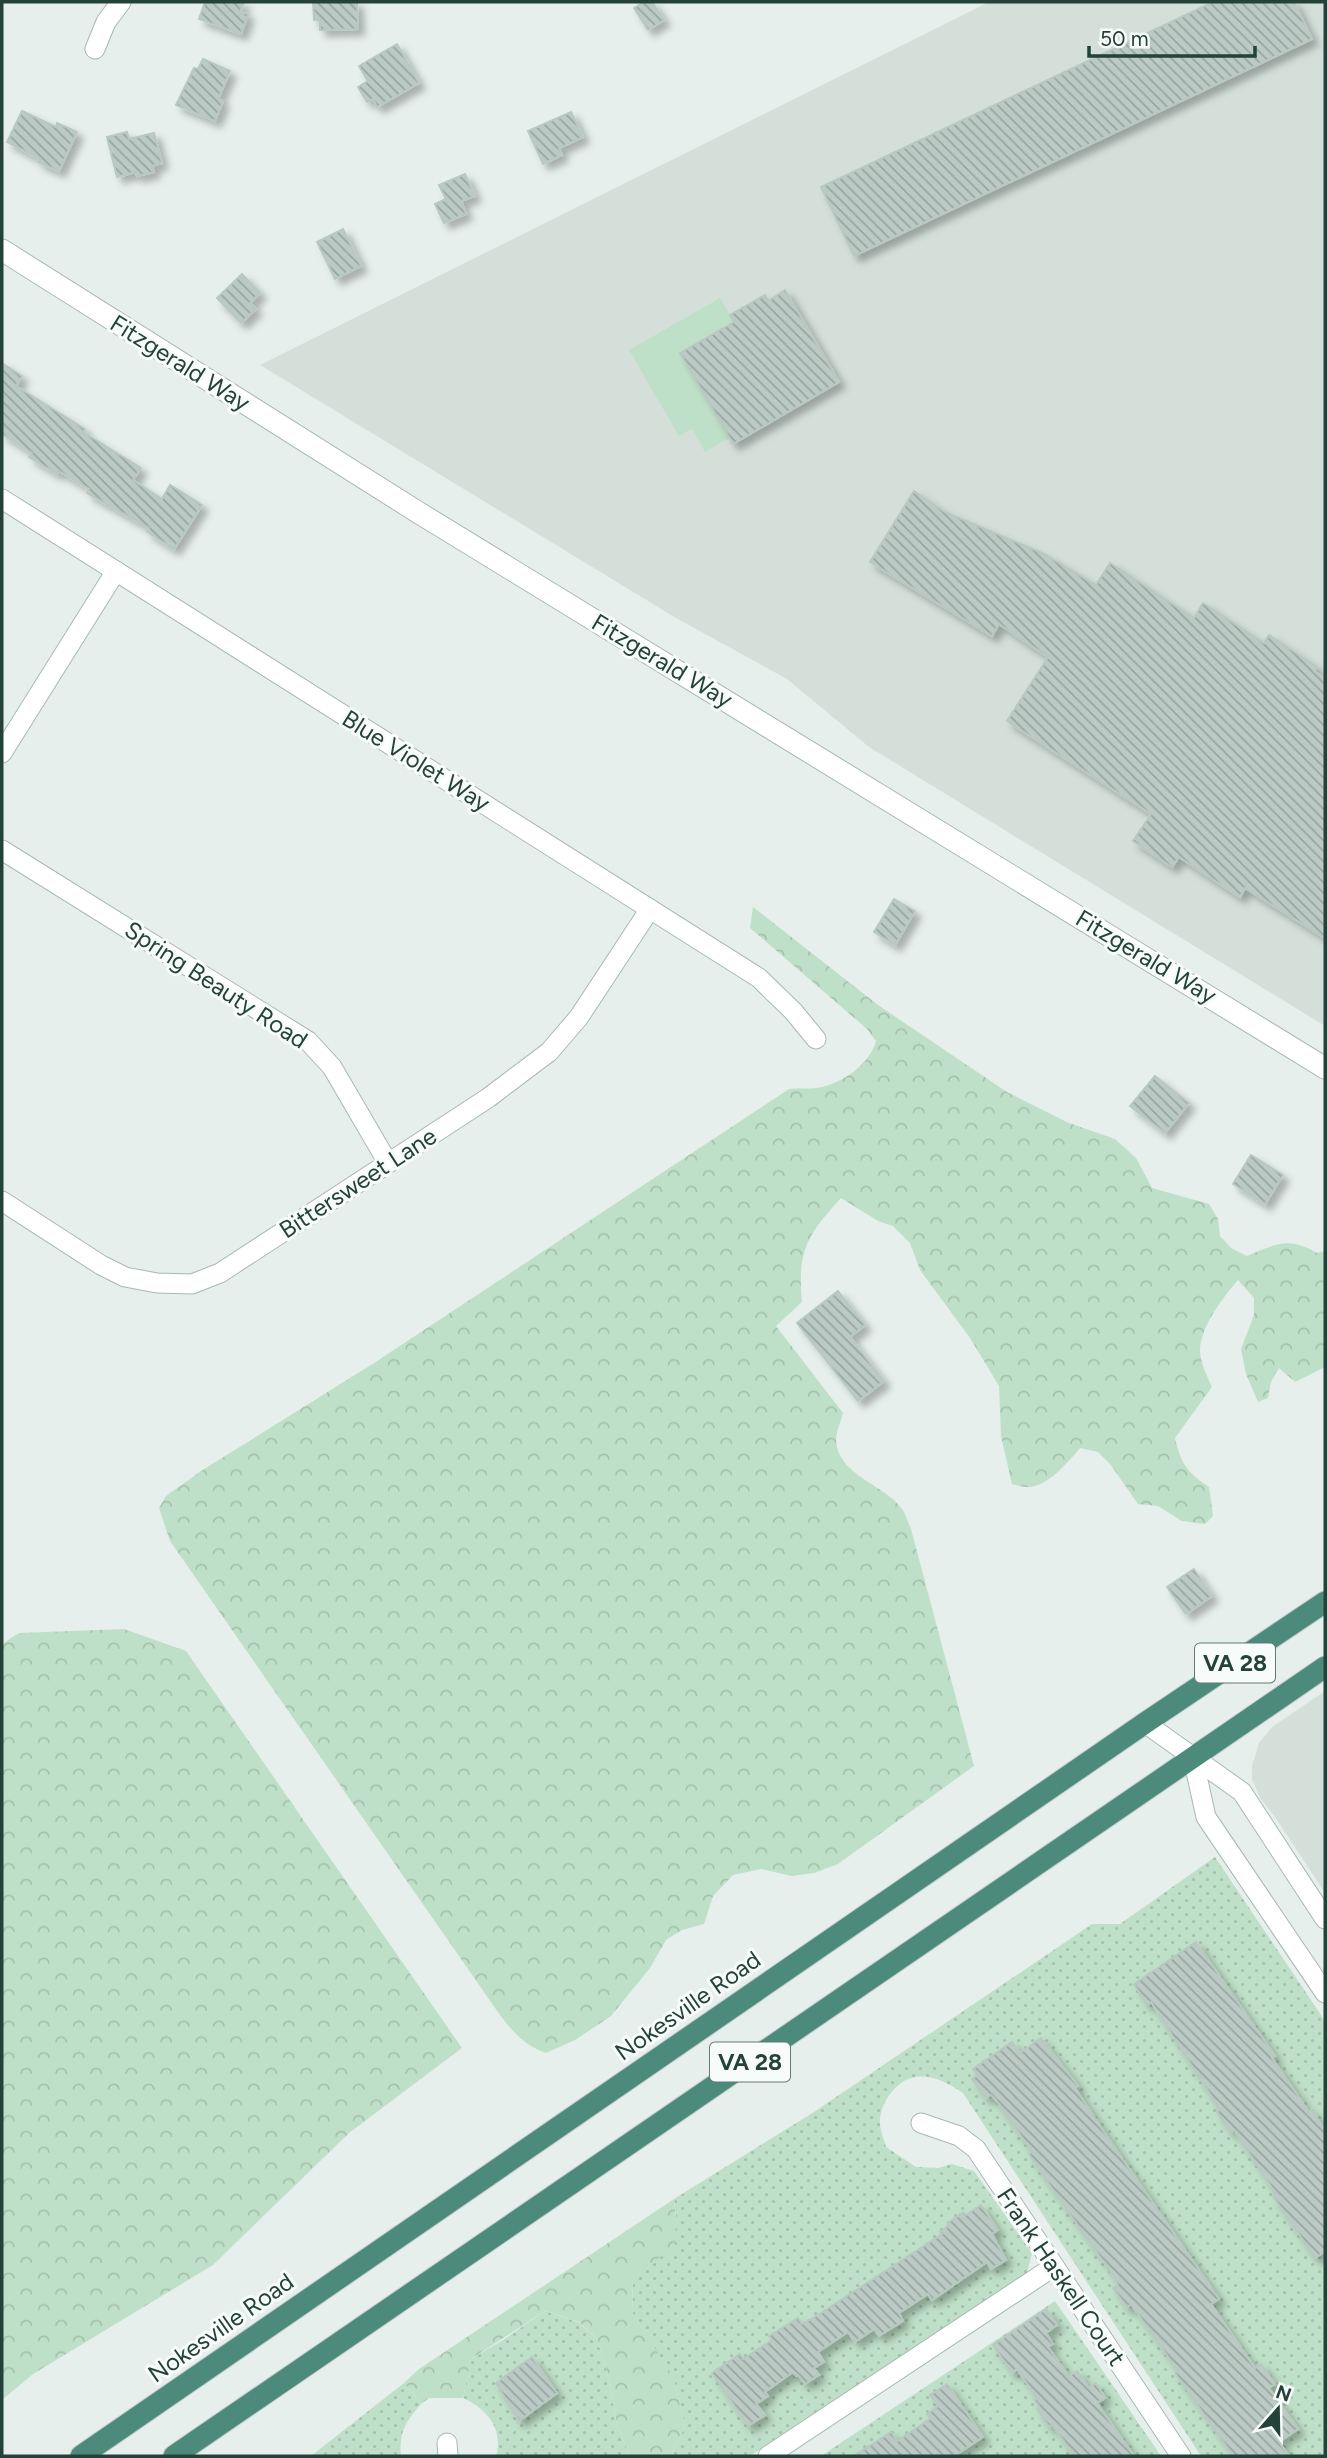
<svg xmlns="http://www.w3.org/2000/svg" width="1327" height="2458" viewBox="0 0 1327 2458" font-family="Figtree,sans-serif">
  <defs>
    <pattern id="grass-dots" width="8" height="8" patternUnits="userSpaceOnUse" patternTransform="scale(1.75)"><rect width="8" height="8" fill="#bfe0c8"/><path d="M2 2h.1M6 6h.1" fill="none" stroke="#a4c1ad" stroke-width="1.8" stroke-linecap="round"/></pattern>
    <pattern id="forest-crowns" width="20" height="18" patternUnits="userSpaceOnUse" patternTransform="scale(1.75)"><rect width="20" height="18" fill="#bfe0c8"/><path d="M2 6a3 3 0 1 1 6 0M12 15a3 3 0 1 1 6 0" fill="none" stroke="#a4c1ad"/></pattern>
    <pattern id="building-back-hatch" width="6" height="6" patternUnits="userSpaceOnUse" patternTransform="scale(1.75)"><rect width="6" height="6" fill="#bbcac4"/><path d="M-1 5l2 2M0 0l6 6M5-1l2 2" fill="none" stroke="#98a6a0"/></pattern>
    <filter id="shadow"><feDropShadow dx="6" dy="6" stdDeviation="3.5" flood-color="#0004"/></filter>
  </defs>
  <rect width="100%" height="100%" fill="#e6efeb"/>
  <!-- built -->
  <g fill="#d4dfda">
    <path d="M989 2H1325V1026L869 747 787 679 676 618 260 365Z"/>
    <path d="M1325 1691V1893L1275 1817 1260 1798 1252 1779V1766L1259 1743 1272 1727Z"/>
  </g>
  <!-- grass -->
  <g fill="url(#grass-dots)">
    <path d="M1215 1857 1325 2021V2456H1201L963 2093C938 2076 911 2066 890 2094 885 2101 880 2111 880 2120 879 2128 884 2139 886 2147L916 2167 938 2168 952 2164 974 2171 1032 2253 1027 2273 750 2456H671L685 2427 674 2379 632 2312 633 2274 676 2219 674 2199 814 2112 1092 1924H1120Z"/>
    <path d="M1055 2301 1161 2456H821Z"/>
    <path d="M545 2311 578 2322 597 2339 610 2383 617 2425 630 2456H496C504 2429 487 2409 463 2398L471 2359 503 2340Z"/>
    <path d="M404 2383 421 2404C405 2422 399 2433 401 2456H311Z"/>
  </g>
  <!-- forest -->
  <g fill="url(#forest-crowns)">
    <path d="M753 907 878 1005 1007 1092 1069 1123 1115 1139 1136 1158 1152 1188 1209 1204 1218 1219 1220 1236 1231 1248 1247 1256C1276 1244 1288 1236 1317 1253L1325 1251V1367L1295 1382 1279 1368 1271 1382 1268 1398 1258 1402 1246 1374 1241 1349 1254 1315V1298L1238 1280C1222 1299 1202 1324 1200 1349 1200 1362 1207 1376 1212 1387L1175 1438C1181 1464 1187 1472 1209 1487L1213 1516 1205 1524 1182 1521 1158 1506 1138 1504 1110 1464 1098 1452 1080 1448C1069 1461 1048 1487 1028 1487 1023 1487 1017 1485 1012 1484L1001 1436 999 1386 970 1338 920 1270 910 1243 893 1226 878 1221 841 1198C807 1235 797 1251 802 1302L776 1326 843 1413C841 1421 836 1432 836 1440 838 1476 885 1484 902 1509 906 1514 908 1523 911 1529L974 1766 838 1864 814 1873 792 1876 761 1869 733 1875 713 1896 704 1924 682 1930 666 1940 650 1968 611 2016 575 2040 546 2053C524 2045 514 2033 500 2015L170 1541 159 1508 166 1496 201 1471 374 1363 789 1089C798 1088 808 1089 817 1088 842 1084 870 1064 876 1041L867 1029 750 928Z"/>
    <path d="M124 1629 186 1651 462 2048 349 2133 213 2265 33 2374 2 2400V1644L19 1633Z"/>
    <path d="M674 2199 676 2219 675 2248 633 2274 632 2312 674 2378 685 2427 671 2456H630L617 2425 610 2383 597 2339 579 2322 545 2311 471 2359 463 2398H429L421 2404 404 2383 419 2369Z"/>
  </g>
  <!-- green -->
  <path fill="#bfe0c8" d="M720 298 734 322 680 353 729 438 705 452 692 429 679 436 629 350Z"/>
  <!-- building -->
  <g fill="url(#building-back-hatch)" stroke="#b8c9c2" stroke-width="2" filter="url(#shadow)">
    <path d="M205 2H244L240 12 248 14 241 34 199 19Z"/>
    <path d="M313 2H357L358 29 320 30V20H314Z"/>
    <path d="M644 2H652L664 20 648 30 634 8Z"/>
    <path d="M1213 2H1294L1312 39 854 256 821 187Z"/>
    <path d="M397 44 419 83 377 107 373 99 367 102 358 87 368 81 359 66Z"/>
    <path d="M203 59 230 71 218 99 223 101 215 121 176 105 194 68 198 69Z"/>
    <path d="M22 111 56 127 57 123 77 132 59 171 38 162 40 159 7 142Z"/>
    <path d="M571 112 583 137 559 148 562 155 543 164 528 131Z"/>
    <path d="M127 132 129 139 154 133 162 163 152 166 154 172 137 176 136 172 117 177 107 137Z"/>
    <path d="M465 174 475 196 461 201 466 214 444 223 435 204 446 199 439 185Z"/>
    <path d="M343 229 361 266 335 279 317 242Z"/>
    <path d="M242 274 260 293 250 303 256 309 241 323 217 298Z"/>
    <path d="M785 290 839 382 733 444 680 353 734 322 730 315 765 295 768 301Z"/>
    <path d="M2 363 22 376 16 386 85 429 83 432 141 468 133 480 162 499 170 485 202 505 174 549 147 532 149 528 87 493 89 489 59 471 57 474 29 457 32 453 2 434Z"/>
    <path d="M914 491 945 512 1042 553 1096 585 1110 563 1194 618 1203 603 1264 643 1269 635 1317 667 1314 671 1325 679V938L1245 888 1240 897 1179 857 1172 867 1133 841 1151 814 1007 721 1048 657 999 624 992 636 870 562Z"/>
    <path d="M894 899 915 911 895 945 874 932Z"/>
    <path d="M1155 1076 1189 1103 1165 1133 1130 1106Z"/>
    <path d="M1251 1155 1283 1175 1265 1204 1233 1184Z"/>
    <path d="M838 1291 865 1325 850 1337 884 1381 858 1401 797 1323Z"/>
    <path d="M1194 1569 1212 1596 1186 1614 1167 1587Z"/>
    <path d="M1196 1942 1275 2056 1272 2058 1309 2112 1312 2110 1325 2131V2251L1315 2258 1273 2196 1276 2194 1234 2130 1231 2132 1217 2112 1220 2110 1151 2002 1147 2005 1134 1984Z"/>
    <path d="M1041 2038 1078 2086 1075 2088 1104 2132 1219 2299 1211 2304 1255 2368 1261 2364 1275 2384 1269 2388 1298 2429 1279 2442 1289 2456H1233L1175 2373 1178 2371 1131 2304 1127 2308 1113 2288 1118 2285 1115 2278 1057 2196 1029 2154 1032 2152 996 2100 991 2095 986 2098 972 2079 977 2075 973 2069 1012 2042 1020 2053Z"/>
    <path d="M981 2205 998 2230 992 2234 1006 2260 991 2269 987 2262 932 2300 928 2294 899 2313 903 2321 879 2336 874 2329 855 2342 848 2332 818 2352 824 2362 814 2368 819 2375 805 2384 798 2375 796 2376 793 2372 765 2392 768 2396 756 2404 765 2415 748 2426 712 2373 740 2354 743 2359 772 2340 769 2336 798 2318 802 2324 818 2315 942 2234 940 2232 947 2227 948 2223 963 2212 966 2215Z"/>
    <path d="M1046 2309 1057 2325 1046 2333 1053 2344 1048 2347 1069 2376 1077 2371 1089 2388 1096 2383 1105 2398 1097 2403 1134 2456H1074L1052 2424 1049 2427 1038 2410 1039 2406 1034 2400 1037 2398 1017 2369 1012 2373 993 2345Z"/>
    <path d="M532 2357 557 2393 519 2421 496 2383Z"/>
    <path d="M947 2384 983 2437 954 2456H854L891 2432 897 2441 931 2418 927 2414 938 2406 930 2395Z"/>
  </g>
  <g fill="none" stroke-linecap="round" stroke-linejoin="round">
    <!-- minor casing -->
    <g stroke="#a8b8b2" stroke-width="21">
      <g id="minor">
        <path d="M95 49 106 22 121 2"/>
        <path d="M2 499 759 978 793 1011 816 1039"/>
        <path d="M2 753 116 571"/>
        <path d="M2 850 308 1041 332 1067 388 1163"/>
        <path d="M2 1201 101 1265 125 1277 157 1283 192 1284 220 1273 488 1098 549 1052 579 1017 650 909"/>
        <path d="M1145 1723 1242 1792 1325 1919"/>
        <path d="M1193 1758 1206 1817 1325 1993"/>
        <path d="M921 2123 959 2136 976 2149 1181 2456"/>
        <path d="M447 2443 448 2456"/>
        <path d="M768 2456 1053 2267"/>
      </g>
    </g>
    <!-- tertiary casing -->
    <g stroke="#a8b8b2" stroke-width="23">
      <path id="tertiary" d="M2 250 416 511 1325 1068"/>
    </g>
    <!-- trunk casing -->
    <g stroke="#c2cac8" stroke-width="23">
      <g id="trunk">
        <path d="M81 2456 1145 1723 1325 1602"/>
        <path d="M174 2456 1325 1667"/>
      </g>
    </g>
    <!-- minor -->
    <use href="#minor" stroke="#fff" stroke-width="19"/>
    <!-- tertiary -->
    <use href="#tertiary" stroke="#fff" stroke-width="21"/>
    <!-- trunk -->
    <use href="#trunk" stroke="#4c8a7c" stroke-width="21"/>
  </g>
  <g text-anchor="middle" stroke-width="6" stroke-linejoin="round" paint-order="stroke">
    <!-- shield labels -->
    <g fill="#f7fbf9" stroke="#637a73" stroke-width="2">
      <rect x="1195" y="1643.5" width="80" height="39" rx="5"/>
      <rect x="710" y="2042.5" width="80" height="39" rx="5"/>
    </g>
    <g font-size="23" font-weight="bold" fill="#24423a">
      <text x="1235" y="1671">VA 28</text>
      <text x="750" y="2070">VA 28</text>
    </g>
    <!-- street labels -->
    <g font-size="24" fill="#24423a" stroke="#f7fbf9">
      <text transform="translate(180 363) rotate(32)" y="8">Fitzgerald Way</text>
      <text transform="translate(662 661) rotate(31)" y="8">Fitzgerald Way</text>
      <text transform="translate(416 761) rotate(32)" y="8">Blue Violet Way</text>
      <text transform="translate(1146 957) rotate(31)" y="8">Fitzgerald Way</text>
      <text transform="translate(216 985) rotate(33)" y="8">Spring Beauty Road</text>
      <text transform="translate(358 1183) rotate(-33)" y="8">Bittersweet Lane</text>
      <text transform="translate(688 2006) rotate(-35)" y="8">Nokesville Road</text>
      <text transform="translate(1061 2277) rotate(56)" y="8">Frank Haskell Court</text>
      <text transform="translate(221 2328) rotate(-35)" y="8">Nokesville Road</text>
    </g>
  </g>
  <!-- border -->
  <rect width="1327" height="2458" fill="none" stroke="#24423a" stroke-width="7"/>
  <!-- north arrow -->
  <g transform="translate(1278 2409) rotate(20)" stroke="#f7fbf9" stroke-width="5" paint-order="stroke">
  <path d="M0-5L12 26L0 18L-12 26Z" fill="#24423a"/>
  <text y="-10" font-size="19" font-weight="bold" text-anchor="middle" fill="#24423a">N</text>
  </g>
  <!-- scale -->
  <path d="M1089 46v10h166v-10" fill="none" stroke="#24423a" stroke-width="3.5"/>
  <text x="1100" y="46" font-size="21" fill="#24423a" stroke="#f7fbf9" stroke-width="5" paint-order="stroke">50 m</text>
</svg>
